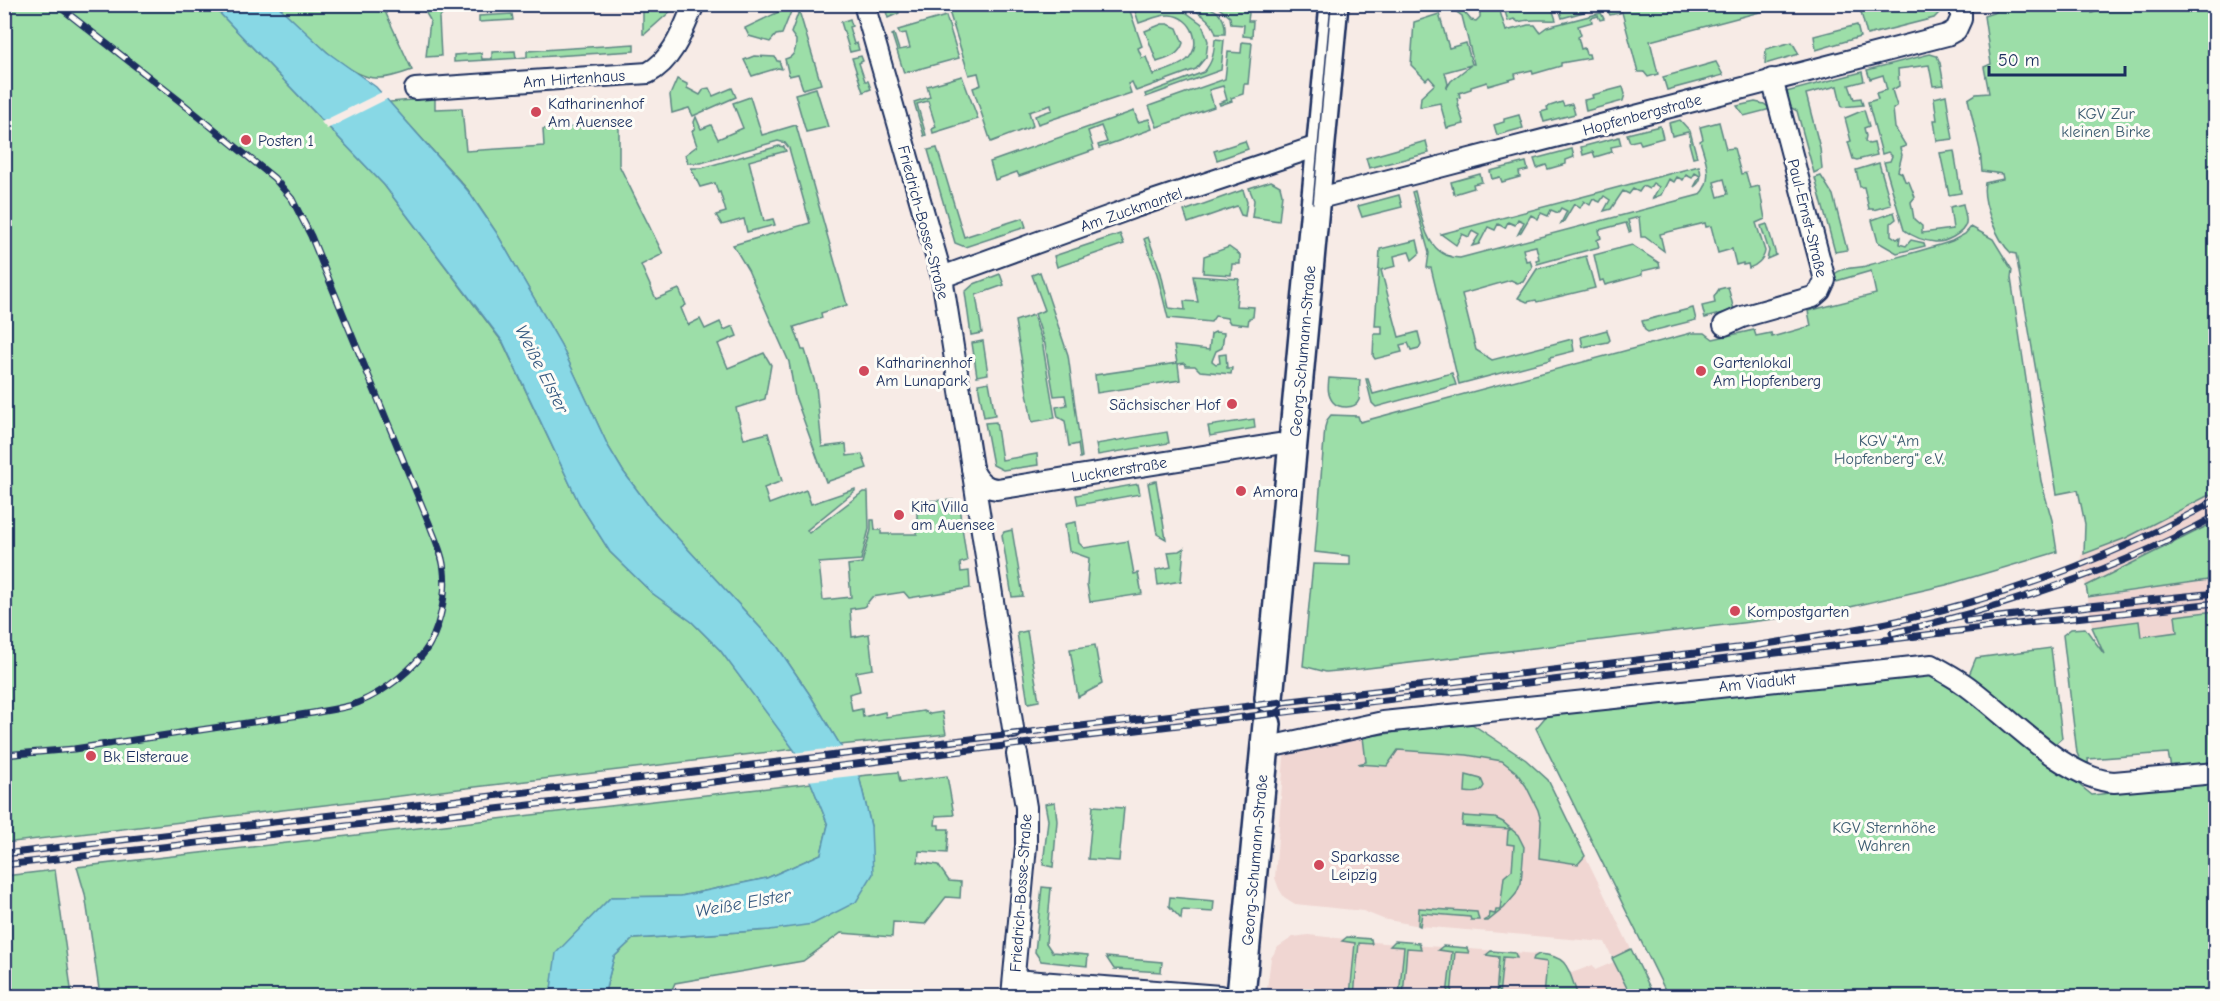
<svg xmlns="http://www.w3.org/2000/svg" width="2220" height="1001" viewBox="0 0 2220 1001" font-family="'Comic Neue',sans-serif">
  <rect width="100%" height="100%" fill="#f7ebe6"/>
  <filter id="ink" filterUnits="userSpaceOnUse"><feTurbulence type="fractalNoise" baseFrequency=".0167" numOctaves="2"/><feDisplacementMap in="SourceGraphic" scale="12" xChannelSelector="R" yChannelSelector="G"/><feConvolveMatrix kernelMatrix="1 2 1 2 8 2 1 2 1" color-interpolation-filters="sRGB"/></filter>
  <g filter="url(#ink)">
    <!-- built -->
    <g fill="#f0d6d2">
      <path d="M2215 493V522L2086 586 2081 555 2128 537Z"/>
      <path d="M2215 579V611L2175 616 2177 632 2141 637 2138 621 2092 627 2088 598Z"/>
      <path d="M1469 722 1526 760 1548 780 1654 996H1266L1271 958 1278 947 1293 937 1308 935 1384 943 1553 955 1564 961 1569 974 1593 965 1595 970 1614 962 1605 942 1420 926 1383 919 1363 911 1295 904 1284 897 1279 889 1275 878 1286 730Z"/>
    </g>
    <!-- green -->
    <g fill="#9cdea8" stroke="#5c8683" stroke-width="1.5" fill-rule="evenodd">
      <path d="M4 5H212L384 185 503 343 579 503 610 552 652 593 692 622 720 650 794 749 5 843Z"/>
      <path d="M277 5H382L412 70C401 74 387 79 376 78 346 78 299 25 277 5Z"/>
      <path d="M421 5H574L445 12 439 18 441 56 426 57 430 20Z"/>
      <path d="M884 5H897L899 13 888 18Z"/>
      <path d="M947 5H1128L1142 46 1138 48 1142 58 1146 57 1153 75C1163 71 1178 68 1187 60 1203 45 1193 17 1170 15 1160 14 1149 20 1139 23L1135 11 1154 5H1176L1202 24 1208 41 1206 57 1196 69 1136 91 1132 82 1128 84 1131 93 1038 124 1035 116 1052 110 1051 105 1029 112 1033 126 991 142 973 88 981 85 978 73 969 75Z"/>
      <path d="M1187 5C1208 4 1227 10 1225 34H1216C1212 19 1199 13 1187 5Z"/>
      <path d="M1215 5H1239L1249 13 1248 21H1253L1252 37 1243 36 1244 25 1231 24 1230 17Z"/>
      <path d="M1453 5H1498L1506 31 1528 25H1535L1540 32 1547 27 1601 13 1604 19 1600 20 1598 16 1591 18 1592 22 1578 26 1581 35 1578 37 1581 49 1584 48 1586 54H1589L1590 58 1561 63V66L1533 74 1532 70 1515 74 1516 78 1488 86 1487 82 1471 87V89L1459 93 1460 97 1457 98 1459 106H1458L1464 124 1447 128 1440 103 1420 107 1421 97 1435 84 1429 77 1426 80 1411 65 1414 22 1439 14 1449 48 1466 43 1472 64H1474L1462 16 1454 10ZM1468 5 1480 13V17L1476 21 1471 20 1465 13V7ZM1471 65 1451 81 1446 89 1448 84 1445 72Z"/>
      <path d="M1503 5H1551L1556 20C1543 21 1530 18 1518 22L1514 19 1508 21Z"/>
      <path d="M1558 5H1618L1620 13 1610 15 1605 6 1562 18Z"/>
      <path d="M1620 5V4L1786 5 1650 41 1658 74 1648 77 1644 72H1638Z"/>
      <path d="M1940 5 1939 13 1934 18 1867 35 1859 5Z"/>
      <path d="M1994 5H2094L2092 13 2115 5H2215V492L2126 538 2084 554 2085 524 2078 490 2057 494 2016 254 2011 253C1997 240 1981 201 1985 183L2003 179 2002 174 1982 171 1980 150 1968 99 1976 94 1989 93 1984 67 1991 64 1984 16 1996 12Z"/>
      <path d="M791 6 792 9 782 34 776 35 770 42 749 36 745 28Z"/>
      <path d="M673 9 645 34H643V11Z"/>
      <path d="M799 11 821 84 803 89 798 74 789 76 785 59C795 57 796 49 796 40L791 33Z"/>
      <path d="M512 14 513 20 479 22V16Z"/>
      <path d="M946 16 959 58 904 73 892 35 894 34 899 50 910 48 906 33 900 34 898 30Z"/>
      <path d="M850 19 852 26 849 27 854 44 857 43 859 50 850 52 841 22Z"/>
      <path d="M1162 24H1168L1177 28 1183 43C1179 56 1168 58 1157 62L1145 31Z"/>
      <path d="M1857 25 1860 37 1816 50 1814 36Z"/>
      <path d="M1215 39 1224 40 1221 70 1146 97 1145 94 1204 72C1213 62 1214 52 1215 39Z"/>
      <path d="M1242 42 1252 43 1248 84H1244L1243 94 1231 98 1232 101 1220 105 1219 103 1227 100 1223 86 1209 90 1214 107 1157 127 1149 106 1225 79 1228 52 1241 53Z"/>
      <path d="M1792 42 1799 54 1765 64 1766 49Z"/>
      <path d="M634 44V51L454 62V55L481 53 482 59H492V52L515 51 516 58 527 57V51Z"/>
      <path d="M1930 54 1937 56 1940 63 1944 85 1933 86 1929 65 1898 69 1899 86 1892 90 1897 106 1893 109 1895 128 1906 146 1900 148 1902 155 1898 171 1902 173 1905 181 1909 182 1915 197 1911 202 1914 219 1922 226V233L1953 229 1950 207 1963 204C1964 210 1967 218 1966 223 1964 234 1944 243 1935 242 1924 241 1912 236 1904 230L1884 162 1890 161 1892 156 1888 152 1882 154 1868 102 1878 99 1876 93 1887 90 1883 75 1870 79 1867 70Z"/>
      <path d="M754 56 775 57 777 61H779L782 69 778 68 752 76 744 60Z"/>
      <path d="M861 56 863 61 859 63 865 81H868L871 89 863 92 852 58Z"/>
      <path d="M1716 62 1723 75 1667 90 1663 77Z"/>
      <path d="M1862 72 1864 81 1849 85 1854 99 1861 98 1863 105 1842 107 1837 86 1806 94 1820 148 1822 169 1814 173 1797 111 1787 105 1786 92Z"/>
      <path d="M962 76 978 119 933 133 932 129 936 127 928 101 917 104 926 135 924 136 914 102 930 97 927 86Z"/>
      <path d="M677 79 687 84V88L700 95 704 89 709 88 713 96 732 88 736 97 693 116 689 108 672 113 670 95Z"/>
      <path d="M1623 87 1625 94 1623 101 1586 111 1584 100 1593 98 1592 95Z"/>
      <path d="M816 88 828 127 806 132 795 94Z"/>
      <path d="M1946 95 1953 139 1937 141 1934 120H1937L1934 98Z"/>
      <path d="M750 97 762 135 796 125 847 305 821 313 822 318 794 327 802 350H805L816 386 822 447 846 444 847 456 862 454 867 468 826 482 795 396 789 362 748 270 733 245 810 223 789 148 785 143 778 141 701 163H688L685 155 697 146 692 131 695 128 694 122 696 117 701 129 711 125 718 139 743 128 733 103Z"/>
      <path d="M435 98V109L462 108 466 151 544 146 543 129 610 125 619 121V165L663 254 641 265 656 299 679 289 686 305 681 308 688 325 700 319 705 329 720 322 724 330 733 326 737 336 718 344 728 368 764 353 771 365 765 399 736 408 744 439 768 433 782 481 764 488 769 504 806 490 811 504 855 489V491L807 530 809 533 863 492H868L869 529 861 560 819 563 823 600 851 597 848 565 862 563 871 530V520H874L875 530H881V534H917V501L958 500 967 561 960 563 961 572 969 571 970 588 909 598 904 592 872 597 864 607 850 609 852 637 869 634 873 669 856 672 860 691 849 694 852 711 862 709 863 717 885 712 886 717 923 711 930 714 942 712 946 734 840 745 810 695 777 646 651 509 623 471 608 446 561 345 496 232 468 190 389 102Z"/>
      <path d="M1562 102 1564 106 1572 104 1575 114 1544 122 1541 112 1548 110 1547 107Z"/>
      <path d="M1755 102 1764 104 1771 109 1744 116 1737 106Z"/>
      <path d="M1864 110 1869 126 1864 128 1866 136 1865 141 1869 144 1874 143 1877 155 1857 160 1853 159 1848 142 1851 141 1845 118Z"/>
      <path d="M1134 111 1138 122 1149 119 1152 129 1099 148 1098 145 1107 142 1101 126 1088 131 1094 150 1019 176 1017 172 995 180 990 162Z"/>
      <path d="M1519 115 1523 128 1497 135 1494 125 1504 122V119Z"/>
      <path d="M1680 120 1690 131 1697 157 1693 158 1689 143 1691 142 1688 132 1672 136 1669 123Z"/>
      <path d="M1719 122 1726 149 1734 148 1741 174 1746 173 1750 188 1759 186 1765 219 1756 223 1765 251C1764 259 1756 266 1749 268L1748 264 1743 265V263L1736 265 1732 249 1718 253 1711 226 1706 227 1705 223 1660 234 1664 251 1645 237H1641L1639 217 1628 220 1631 231 1629 232 1626 223 1599 230 1601 238 1597 240 1599 247 1537 264 1536 260 1539 259 1536 246 1523 249 1526 261 1530 260 1532 267 1523 282 1517 283 1511 280 1462 294 1476 350 1492 360 1572 339 1574 351 1550 357V360L1459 384 1431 268H1427L1429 253 1412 192 1415 191C1422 218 1425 257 1460 258L1699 195C1715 180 1705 158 1700 141L1703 139 1700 127ZM1724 179 1728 194 1718 197 1714 182Z"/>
      <path d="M1660 126 1663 138 1641 144 1639 140 1630 142 1627 134Z"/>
      <path d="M1619 137 1621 145 1611 147 1612 152 1595 157 1593 152 1583 155 1581 147Z"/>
      <path d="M1245 141 1248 149 1217 160 1214 151Z"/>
      <path d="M1426 141 1429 153 1369 168 1366 158Z"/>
      <path d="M779 146 784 147 786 151 749 161 764 221 773 219 775 225 747 232 744 219 722 225 716 215 726 212 720 192 718 193 715 183 700 187 691 168H702Z"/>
      <path d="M937 148 964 237 1023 218 1026 227 965 247 955 243 928 150Z"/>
      <path d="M1572 149 1574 157 1566 160V164L1548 169 1546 165 1537 168 1534 159Z"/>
      <path d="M1954 151 1961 193 1949 195 1940 153Z"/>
      <path d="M1526 162 1528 170 1519 172 1520 177 1502 182 1500 177 1492 179 1490 171Z"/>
      <path d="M1879 163 1891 205 1873 210V209H1869L1864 187H1860L1856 170Z"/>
      <path d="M1699 166C1702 175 1702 181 1694 187L1700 176 1695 173 1692 178 1686 175 1683 180 1677 177 1674 182 1669 179 1661 195 1653 198 1659 187 1653 183 1649 189 1643 186 1639 192 1633 189 1629 194 1623 191 1611 209 1604 211 1610 200 1604 196 1600 202 1593 199 1590 205 1584 201 1580 208 1574 204 1564 221 1561 223 1567 211 1561 208 1558 213 1551 210 1548 216 1541 213 1538 219 1531 215 1521 232 1518 234 1524 222 1518 219 1515 225 1508 222 1505 228 1498 224 1495 230 1488 227 1479 244 1472 246 1479 235 1472 231 1469 237 1462 234 1456 245 1441 234Z"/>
      <path d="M1480 174 1482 182 1473 184 1474 188 1454 194 1451 182Z"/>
      <path d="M1821 176 1833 195 1847 250 1835 252 1815 178Z"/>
      <path d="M1271 181 1280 186 1282 194 1279 221 1252 217 1254 200 1249 188Z"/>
      <path d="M1243 190 1247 202 1245 216 1241 215 1237 206 1188 223 1184 211Z"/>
      <path d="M1399 195 1402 207 1362 217 1358 206Z"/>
      <path d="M1894 212 1896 219 1891 223V235L1897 239 1900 237 1899 244 1906 246 1911 240 1924 243 1925 246 1897 253 1878 242 1872 220Z"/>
      <path d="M1767 224 1776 255 1767 259 1769 251 1761 226Z"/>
      <path d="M1971 227 1993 239 2012 270 2011 278 2041 481 2052 520 2057 552 1946 585 1824 613 1360 669 1326 672 1303 666 1313 564 1350 565V556L1315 552 1325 427 1327 420 1331 415 1358 416 1360 422 1691 333H1705L1713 339 1754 330 1756 336 1771 333 1772 337 1811 326 1808 311 1876 294 1871 271 1836 281 1833 275C1845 265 1855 270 1869 265 1897 257 1925 250 1952 241L1965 234Z"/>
      <path d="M1120 234 1124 244 1057 267 1054 256Z"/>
      <path d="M1148 237 1161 273 1169 308 1185 310 1184 301 1198 302 1193 276 1239 279 1236 306 1254 307 1253 317 1249 318 1248 325 1230 323 1227 318 1215 316 1211 322 1168 318 1157 274 1144 239Z"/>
      <path d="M1417 240 1420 253 1412 260 1409 252 1394 256 1396 266 1381 270 1399 337 1418 332 1421 344 1419 348 1411 350 1408 343 1400 345 1402 352 1375 359 1373 356 1374 334H1382V326H1375L1380 249Z"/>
      <path d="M1632 245 1659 263 1660 267 1642 271V275L1605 285 1603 280 1600 281 1594 255Z"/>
      <path d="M1229 247 1240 255V264H1232L1231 275 1203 273 1204 256Z"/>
      <path d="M1586 256 1595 288 1537 302 1536 300 1527 302 1518 298 1537 269Z"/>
      <path d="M1040 272 1068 355 1082 457 1080 458 1078 444 1069 446 1065 421 1058 417 1056 407 1067 405 1065 395 1054 396 1045 344 1035 314 1045 310 1032 275Z"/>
      <path d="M1000 274 1004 285 976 295 982 333 971 335 965 292 974 284Z"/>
      <path d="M1728 287 1734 310 1705 318 1702 306 1715 303 1714 297 1719 289Z"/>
      <path d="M1693 308 1696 320 1648 332 1645 330 1642 321Z"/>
      <path d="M1033 315 1042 341 1055 418 1032 422 1015 321Z"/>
      <path d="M1607 330 1610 340 1608 342 1583 347 1581 337Z"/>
      <path d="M1215 332 1224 333 1222 348 1216 351 1212 361 1216 364 1220 363 1219 355 1226 354 1227 368H1232L1231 374 1200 371 1195 366H1186L1185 363 1178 364 1180 380 1097 393 1095 375 1177 363 1174 346 1209 350 1211 334Z"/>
      <path d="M983 341 988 374 977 376 972 343Z"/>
      <path d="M1452 373 1456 385 1376 407 1372 403 1366 379H1368L1373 394Z"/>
      <path d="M1329 378 1360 380C1359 386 1360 395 1359 400 1355 410 1338 408 1333 402 1327 395 1328 386 1329 378Z"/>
      <path d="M989 382 995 415 984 417 978 384Z"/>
      <path d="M1254 419 1255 428 1210 436 1208 426Z"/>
      <path d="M996 422 1002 460 1037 454 1038 465 1003 470 993 465 985 423Z"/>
      <path d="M1167 432 1169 443 1098 455 1096 444Z"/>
      <path d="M1156 481 1166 539 1157 534 1148 483Z"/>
      <path d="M1138 484 1140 494 1078 505 1076 495Z"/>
      <path d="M1076 522 1079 543 1084 548 1128 541 1134 574 1138 573 1142 594 1090 602 1087 584 1089 558 1069 551 1065 524Z"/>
      <path d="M2215 522V579L2088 597 2086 586Z"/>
      <path d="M1012 530 1023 596 1012 597 1002 535 1004 532Z"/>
      <path d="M1184 548 1181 581 1158 585 1156 570 1171 567 1168 552 1179 551Z"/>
      <path d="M2215 611V765L2171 768 2168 753 2088 759 2089 770 2081 762 2077 753 2063 635 2071 629 2085 628 2104 654 2092 627 2139 621 2141 637 2177 632 2175 616Z"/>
      <path d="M1027 631 1039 701 1028 703 1017 633Z"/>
      <path d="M1095 645 1102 684 1078 697 1070 649Z"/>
      <path d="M2051 648 2062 738 2055 744H2051L1969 675 1976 658Z"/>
      <path d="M1917 672 1942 675 2092 795 2215 782V996H1668L1536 728 1548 714Z"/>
      <path d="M1469 722 1526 760 1548 780 1585 856 1578 864 1539 858 1541 821 1538 810 1526 786 1516 772 1502 761 1467 755 1398 750 1387 766 1358 764 1366 762 1363 737Z"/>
      <path d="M898 772 900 782 947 776 954 815 936 816 935 825H939V829H949L947 853 919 851 918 862 938 865 949 881 961 882 960 898 946 897 925 924 893 922 892 937 841 933 803 961 675 983 669 996H604L614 957 633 939 770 930 871 826 859 776Z"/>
      <path d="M1466 775 1481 779 1484 786C1480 794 1472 793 1465 792Z"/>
      <path d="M811 783 828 825 821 854 767 878 681 896 611 897 557 953 550 996H100L85 894 77 867Z"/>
      <path d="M1055 802 1057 821 1053 867 1043 865 1048 820 1045 804Z"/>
      <path d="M1093 806 1124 808 1119 861 1088 859Z"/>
      <path d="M1463 816 1495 818 1503 822 1518 835 1524 847 1521 883 1516 894 1504 908 1488 921H1483L1489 918 1490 913 1495 914 1496 910H1500L1504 877 1512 870 1514 845 1507 844 1508 831 1511 829 1462 826Z"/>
      <path d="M55 870 72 996H5V876Z"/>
      <path d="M1042 887 1051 888 1046 943 1052 952 1088 955 1087 966 1041 961 1035 952Z"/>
      <path d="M1170 897 1214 901 1213 912 1182 910 1181 919 1169 906Z"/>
      <path d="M1419 908 1477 912 1479 920H1471L1470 917 1422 913 1420 926 1418 925Z"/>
      <path d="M1347 937 1371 939 1372 944 1359 943 1354 996H1350L1355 943 1342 941Z"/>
      <path d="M1395 941 1419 943 1421 949 1407 948 1403 996H1399L1404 947 1390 946Z"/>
      <path d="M1443 946 1467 948 1469 953 1455 952 1451 996H1447L1452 952 1438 950Z"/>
      <path d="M1631 949 1654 996H1631L1612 958Z"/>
      <path d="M1491 951 1515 953 1517 958 1503 957 1499 996H1496L1499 957 1486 955Z"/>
      <path d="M1539 954C1570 956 1568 970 1578 996H1570L1569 994 1544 996 1547 962 1533 960 1534 957Z"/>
      <path d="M1106 957 1162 962 1161 972 1114 969Z"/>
    </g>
    <!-- water -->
    <path fill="#88d8e5" stroke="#5c94af" stroke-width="1.5" d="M212 5H277L327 52 376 87 468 191 496 232 561 345 608 446 623 471 651 509 777 646 810 695 859 776 871 826 873 874 856 902 813 924 770 930 633 939 614 957 604 996H550L556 953 611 897 681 896 767 878 821 854 828 825 811 783 794 750 720 650 692 622 652 593 610 552 579 503 503 342 384 185Z"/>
    <!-- pier -->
    <g fill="#f7ebe6">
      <path d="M384 91 389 98 327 129 321 122Z"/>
      <path d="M844 747 861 775 807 781 792 753Z"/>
    </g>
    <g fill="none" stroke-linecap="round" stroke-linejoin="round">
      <!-- street casing -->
      <g stroke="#1b2f5e" stroke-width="24">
        <g id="street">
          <path d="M864 4 942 277 1013 728"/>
          <path d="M415 89 648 73C673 60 683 30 694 4"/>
          <path d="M1316 199 1947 35 1956 30 1961 19V4"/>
          <path d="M942 277 1135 207 1321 145"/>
          <path d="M1724 325 1742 317 1813 297 1820 291 1825 280 1772 79"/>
          <path d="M972 468C977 480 984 488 997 489L1278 444"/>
          <path d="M1264 748 1383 722 1932 665C1943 671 1954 677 1964 684 2005 712 2063 779 2114 782L2216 773"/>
          <path d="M1014 980 1220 996"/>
          <path d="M1012 996 1026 846V807L1017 754"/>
        </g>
      </g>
      <!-- secondary casing -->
      <g stroke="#1b2f5e" stroke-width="32">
        <g id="secondary">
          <path d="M1269 698 1334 4"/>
          <path d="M1241 996 1267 724"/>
        </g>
      </g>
      <!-- street -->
      <use href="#street" stroke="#fdfcf7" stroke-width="20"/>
      <!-- secondary -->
      <use href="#secondary" stroke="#fdfcf7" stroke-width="27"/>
      <!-- tram -->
      <path stroke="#1b2f5e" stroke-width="1.5" d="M1313 203 1331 4"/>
      <!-- rail casing -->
      <g stroke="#1b2f5e" stroke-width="7">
        <g id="rail">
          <path d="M1966 621 2089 606 2216 593"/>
          <path d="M1892 633C2001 608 2118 570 2216 516"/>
          <path d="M4 755 74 749 313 713C325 711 337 709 349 706 375 698 406 676 423 654 439 634 447 596 444 571 443 555 435 539 429 523L311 236 292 199 274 178 181 102 56 4"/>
          <path d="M4 854 1754 646C1802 638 1850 631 1897 621 2008 596 2117 556 2216 500"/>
          <path d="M4 865 556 802 888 760 2017 624 2216 603"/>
        </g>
      </g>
      <!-- rail -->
      <use href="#rail" stroke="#fdfcf7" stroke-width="4.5" stroke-dasharray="14" stroke-linecap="butt"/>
    </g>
  </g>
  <!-- markers -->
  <g fill="#d1495b" stroke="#fdfcf7" stroke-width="2">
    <circle cx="536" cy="112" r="6"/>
    <circle cx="246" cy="140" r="6"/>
    <circle cx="864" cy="371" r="6"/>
    <circle cx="1701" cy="371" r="6"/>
    <circle cx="1232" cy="404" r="6"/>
    <circle cx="1241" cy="491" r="6"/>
    <circle cx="899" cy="515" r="6"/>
    <circle cx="1735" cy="611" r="6"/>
    <circle cx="91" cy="756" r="6"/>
    <circle cx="1319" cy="865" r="6"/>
  </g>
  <g text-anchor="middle" stroke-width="6" stroke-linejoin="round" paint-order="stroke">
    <!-- street labels -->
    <g font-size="16" fill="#1b2f5e" stroke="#fdfcf7">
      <text transform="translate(574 78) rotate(-4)" y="6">Am Hirtenhaus</text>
      <text transform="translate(1642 114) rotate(-15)" y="6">Hopfenbergstraße</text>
      <text transform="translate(1131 209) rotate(-19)" y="6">Am Zuckmantel</text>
      <text transform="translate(1808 218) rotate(76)" y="6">Paul-Ernst-Straße</text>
      <text transform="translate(924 222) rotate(75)" y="6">Friedrich-Bosse-Straße</text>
      <text transform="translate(1302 351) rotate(-85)" y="6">Georg-Schumann-Straße</text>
      <text transform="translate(1119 469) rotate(-9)" y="6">Lucknerstraße</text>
      <text transform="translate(1757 682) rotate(-6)" y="6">Am Viadukt</text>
      <text transform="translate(1254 860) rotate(-85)" y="6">Georg-Schumann-Straße</text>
      <text transform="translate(1020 893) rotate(-86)" y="6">Friedrich-Bosse-Straße</text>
    </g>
    <!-- poi labels -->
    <g font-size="16" fill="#1b2f5e" stroke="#fdfcf7" text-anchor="start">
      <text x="548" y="109">Katharinenhof<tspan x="548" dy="18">Am Auensee</tspan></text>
      <text x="258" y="146">Posten 1</text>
      <text x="876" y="368">Katharinenhof<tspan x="876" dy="18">Am Lunapark</tspan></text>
      <text x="1713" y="368">Gartenlokal<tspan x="1713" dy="18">Am Hopfenberg</tspan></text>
      <text x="1220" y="410" text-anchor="end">Sächsischer Hof</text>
      <text x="1253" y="497">Amora</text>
      <text x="911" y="512">Kita Villa<tspan x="911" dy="18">am Auensee</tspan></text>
      <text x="1747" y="617">Kompostgarten</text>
      <text x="103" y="762">Bk Elsteraue</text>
      <text x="1331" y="862">Sparkasse<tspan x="1331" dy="18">Leipzig</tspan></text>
    </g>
    <!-- park labels -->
    <g font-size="16" fill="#3b5b70" stroke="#fdfcf7">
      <text x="2106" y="119">KGV Zur<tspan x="2106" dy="18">kleinen Birke</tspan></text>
      <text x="1889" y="446">KGV "Am<tspan x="1889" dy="18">Hopfenberg" e.V.</tspan></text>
      <text x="1884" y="833">KGV Sternhöhe<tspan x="1884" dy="18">Wahren</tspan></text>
    </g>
    <!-- water labels -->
    <g font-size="18" font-style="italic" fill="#365980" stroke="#fdfcf7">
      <text transform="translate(542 369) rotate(63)" y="6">Weiße Elster</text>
      <text transform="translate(743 903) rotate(-10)" y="6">Weiße Elster</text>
    </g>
  </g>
  <!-- margin -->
  <rect width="2220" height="1001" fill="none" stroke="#fdfcf7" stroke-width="24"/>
  <rect x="12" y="12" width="2196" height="977" fill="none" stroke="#1b2f5e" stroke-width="2" filter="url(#ink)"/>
  <!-- scale -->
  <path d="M1989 66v9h136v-9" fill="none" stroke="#1b2f5e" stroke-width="3"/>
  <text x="1998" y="66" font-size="18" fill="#1b2f5e" stroke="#fdfcf7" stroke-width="4.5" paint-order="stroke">50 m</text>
</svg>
